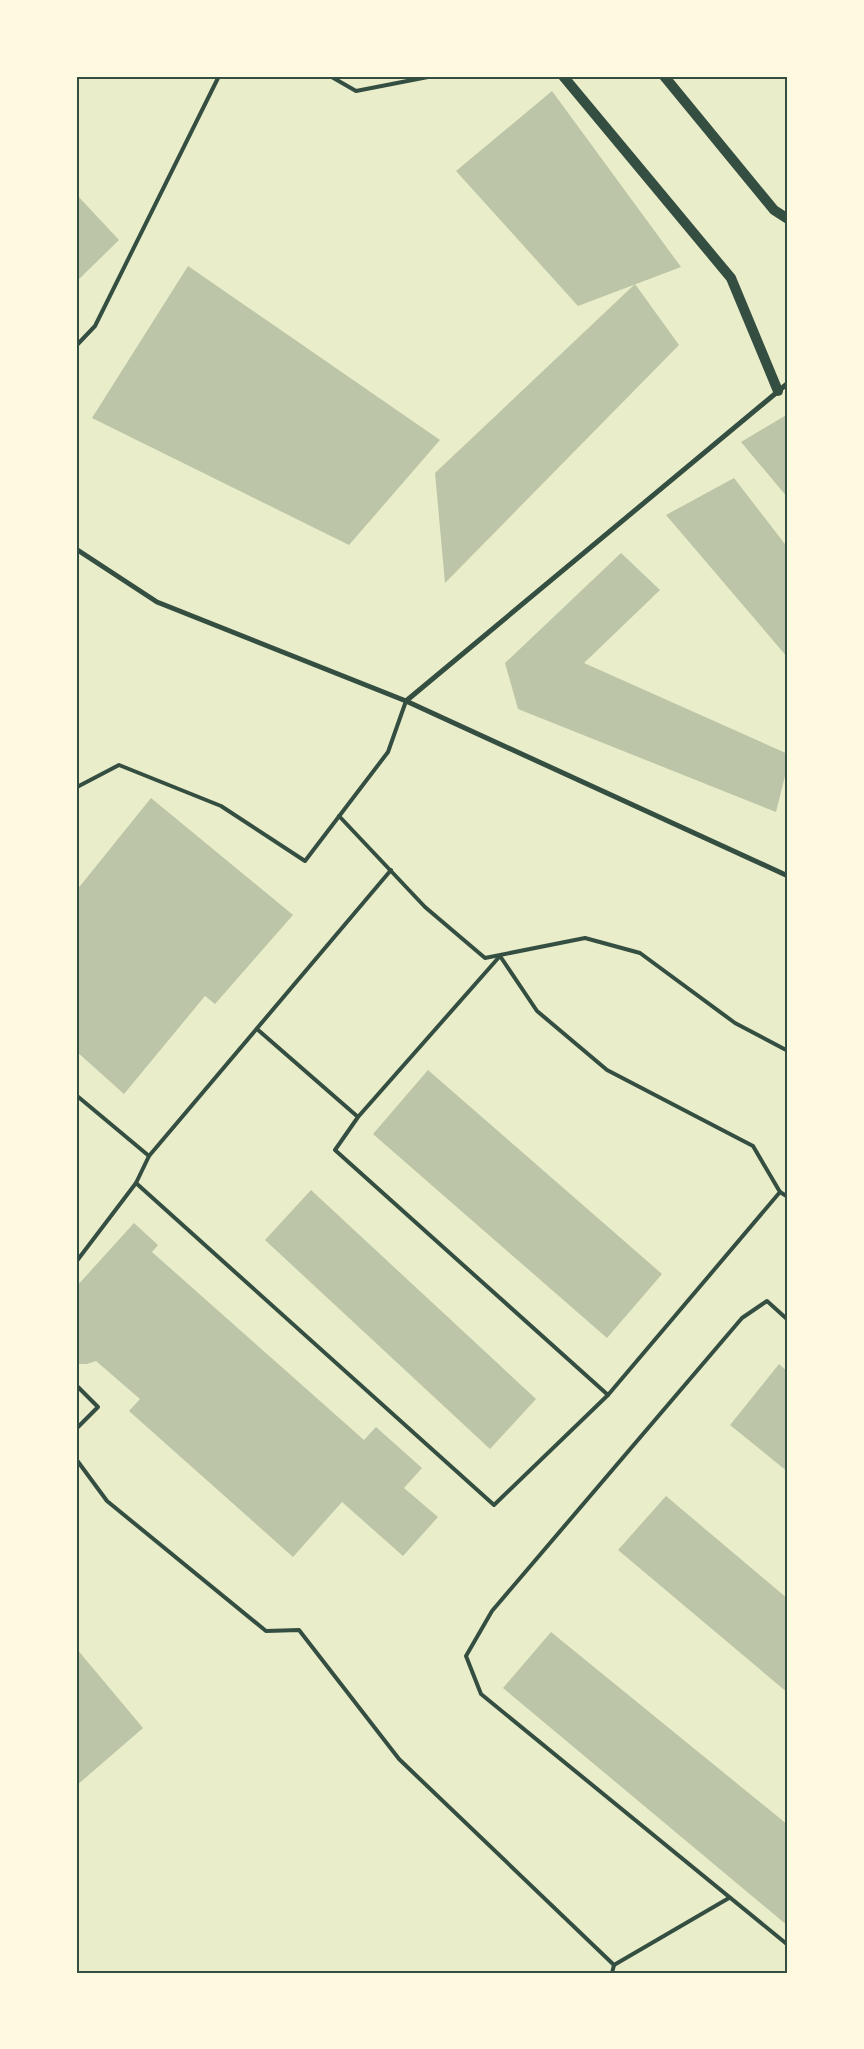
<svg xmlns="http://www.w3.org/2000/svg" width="864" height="2049" viewBox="0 0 864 2049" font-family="'Roboto Serif',serif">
  <rect width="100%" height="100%" fill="#e9edc9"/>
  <!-- building -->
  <g fill="#bcc5a7">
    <path d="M552 91 681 267 578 306 456 171Z"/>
    <path d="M76 194 119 240 76 282Z"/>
    <path d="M188 266 440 440 349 545 92 418Z"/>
    <path d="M635 284 679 345 445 583 435 473Z"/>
    <path d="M788 414V498L741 442Z"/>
    <path d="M734 478 788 548V658L666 515Z"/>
    <path d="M621 553 660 590 584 663 788 754V764L776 812 518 709 505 663Z"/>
    <path d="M151 798 293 915 215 1004 205 996 124 1094 76 1051V891Z"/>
    <path d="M428 1070 662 1274 607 1338 373 1134Z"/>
    <path d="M311 1190 536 1399 490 1449 265 1240Z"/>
    <path d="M134 1223 158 1245 152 1252 364 1440 376 1427 422 1468 404 1488 438 1517 403 1556 342 1502 293 1557 129 1411 140 1399 96 1361 87 1364H76V1287Z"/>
    <path d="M779 1364 788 1372V1472L730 1425Z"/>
    <path d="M666 1496 788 1599V1693L618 1550Z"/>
    <path d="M551 1632 788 1825V1926L503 1688Z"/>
    <path d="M76 1648 143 1728 76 1786Z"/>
  </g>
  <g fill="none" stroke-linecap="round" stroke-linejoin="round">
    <!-- service -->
    <g stroke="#344e41" stroke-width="4">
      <path d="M330 76 356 91 433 76"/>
      <path d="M76 346 95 326 219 76"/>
      <path d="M77 787 119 765 221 806 305 861 388 752 406 701"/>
      <path d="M339 816 425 907 485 958 585 938 640 953 735 1023 788 1051"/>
      <path d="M257 1029 358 1117 500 956 537 1011 607 1070 753 1146 780 1192 608 1395 335 1150 358 1117"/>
      <path d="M76 1095 149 1156 391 870"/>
      <path d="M149 1156 136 1183 494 1505 608 1395"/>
      <path d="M780 1192 788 1197"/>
      <path d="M76 1262 136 1183"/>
      <path d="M788 1320 767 1301 742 1318 492 1611 466 1656 481 1694 788 1945"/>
      <path d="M76 1385 98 1407 76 1429"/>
      <path d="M76 1459 107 1501 266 1631 299 1630 399 1759 614 1965 729 1898"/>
      <path d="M612 1973 614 1965"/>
    </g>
    <!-- minor -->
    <g stroke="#344e41" stroke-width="5">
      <path d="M76 549 157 602 406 701 788 876"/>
      <path d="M406 701 788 383"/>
    </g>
    <!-- secondary -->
    <g stroke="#344e41" stroke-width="10">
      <path d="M563 76 731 278 778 391"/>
      <path d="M664 76 774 210 788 219"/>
    </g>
  </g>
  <!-- border -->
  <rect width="864" height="2049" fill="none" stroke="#fefae0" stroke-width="155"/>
  <rect x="78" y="78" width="708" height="1894" fill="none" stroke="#344e41" stroke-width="2"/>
</svg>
